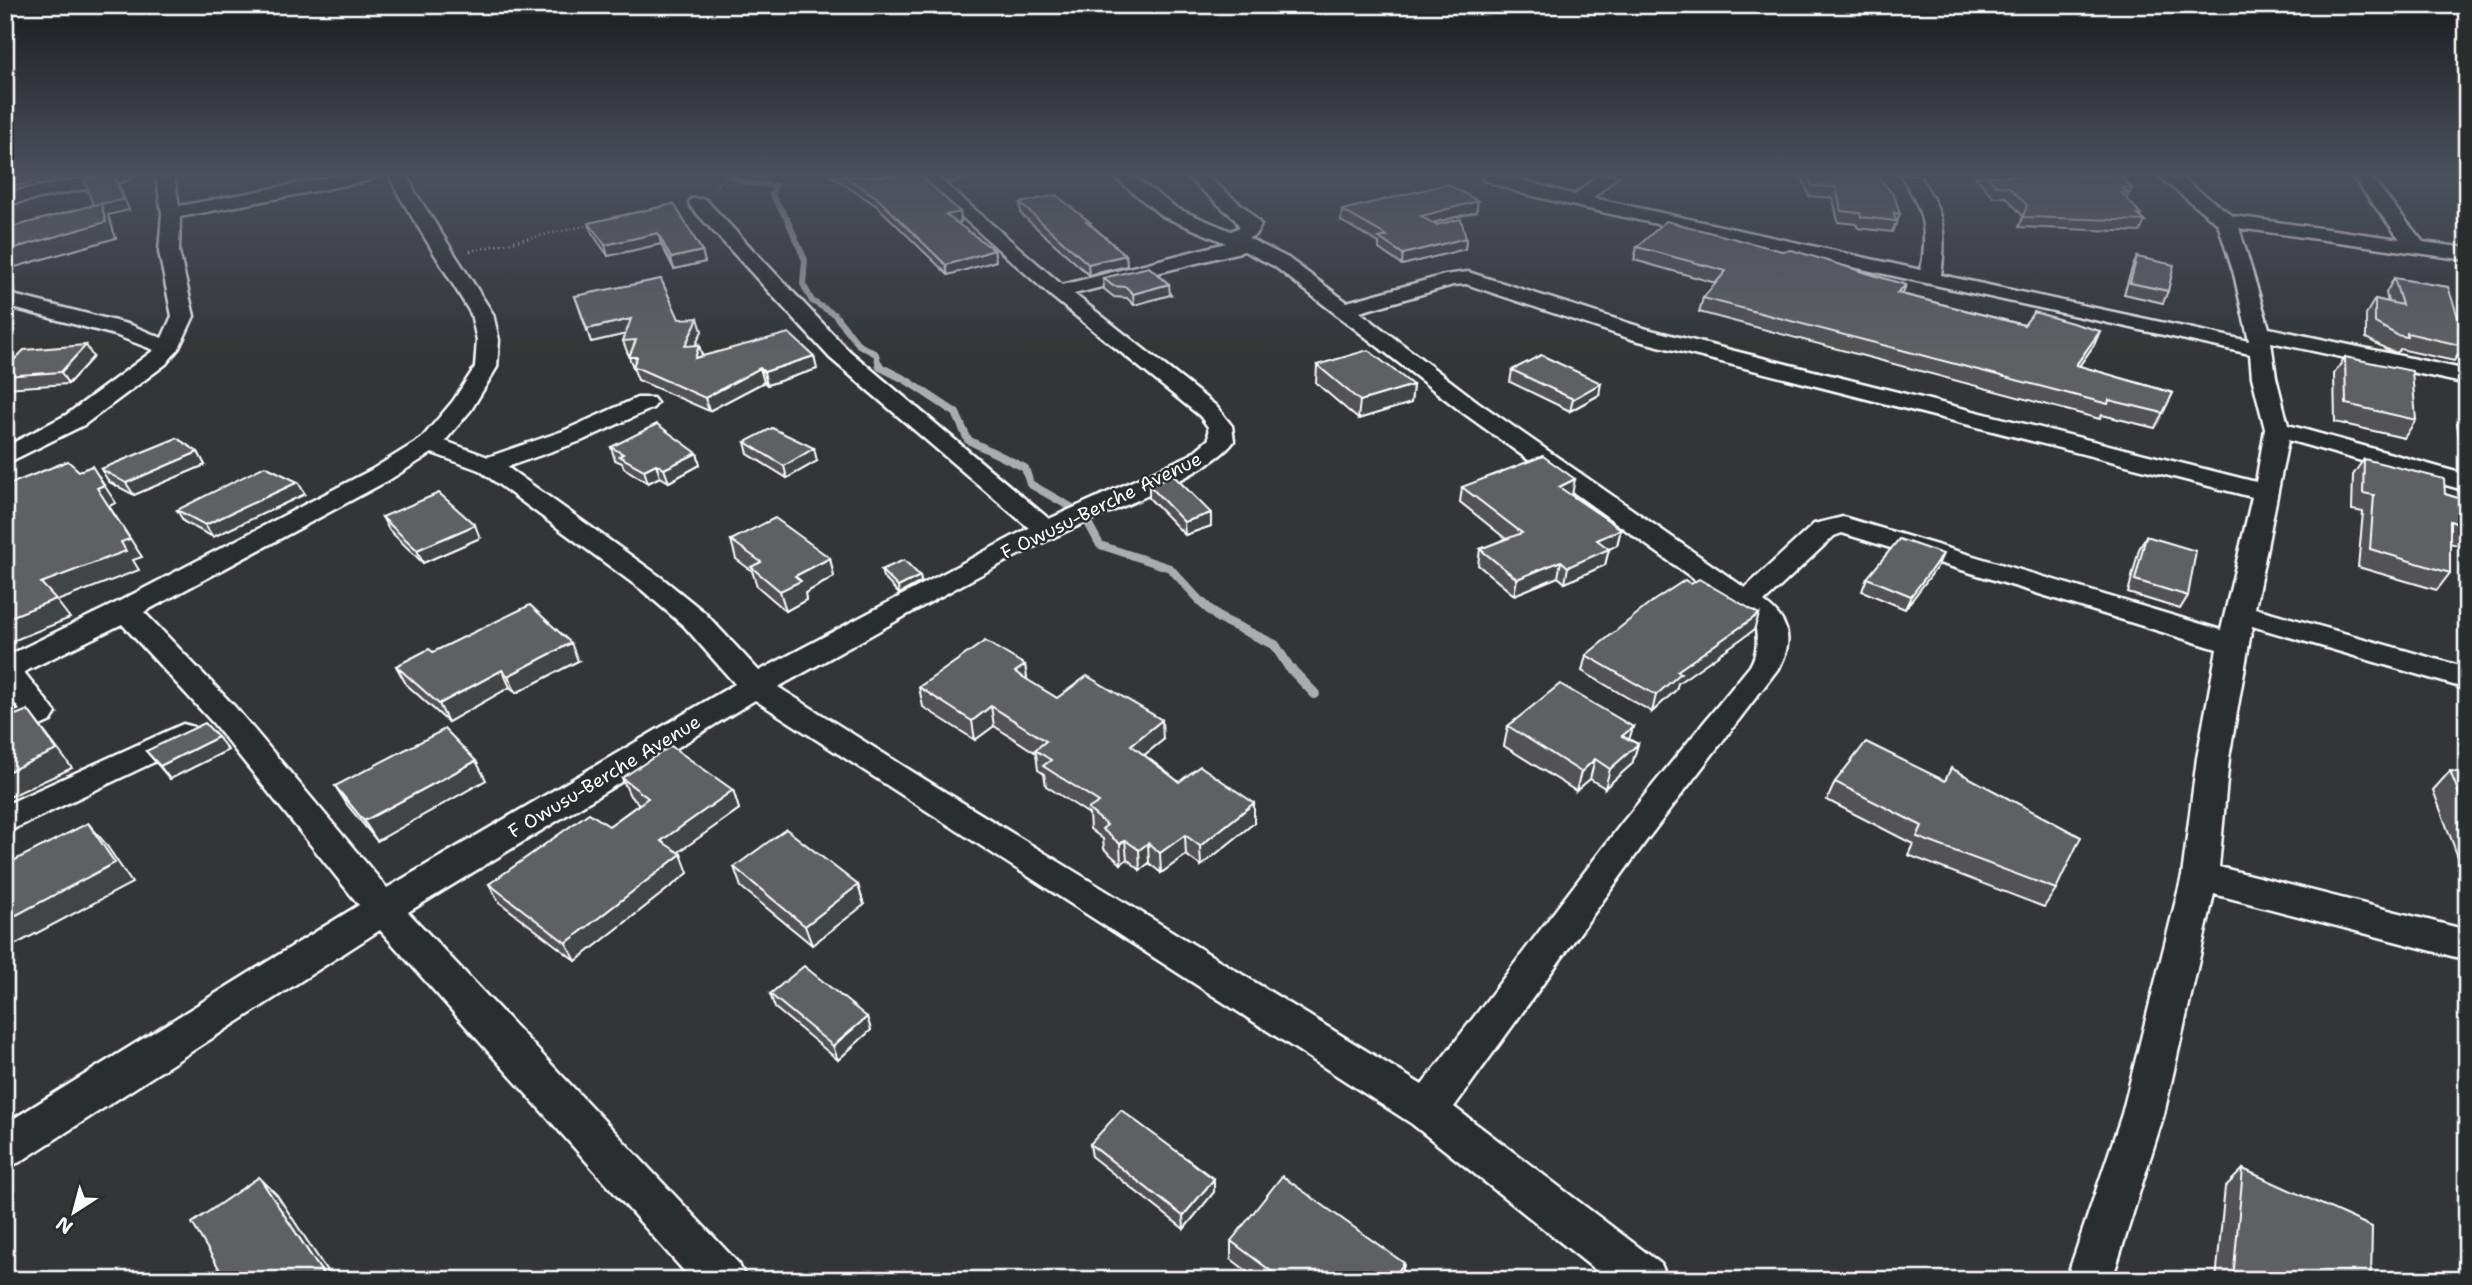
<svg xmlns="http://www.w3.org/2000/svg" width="2472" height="1285" viewBox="0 0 2472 1285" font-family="'Shantell Sans',sans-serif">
  <rect width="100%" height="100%" fill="#333536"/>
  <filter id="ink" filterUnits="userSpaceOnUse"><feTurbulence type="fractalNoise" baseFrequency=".0143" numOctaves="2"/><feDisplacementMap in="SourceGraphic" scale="14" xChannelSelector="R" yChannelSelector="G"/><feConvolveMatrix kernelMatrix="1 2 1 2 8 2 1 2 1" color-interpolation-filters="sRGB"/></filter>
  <g filter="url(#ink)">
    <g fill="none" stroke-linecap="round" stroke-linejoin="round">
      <!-- stream-far2 -->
      <path stroke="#abacad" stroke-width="6" d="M729 176 749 183 775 186 772 195 787 219 805 260 803 284 812 301 834 314 859 345 876 354 879 365"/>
      <!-- stream-far1 -->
      <g stroke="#abacad" stroke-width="8">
        <path d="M879 364 880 367 906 380 956 413 968 440 1025 468 1030 484 1076 510"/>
        <path d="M1086 519 1100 545 1170 568 1203 604"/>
      </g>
      <!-- stream -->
      <path stroke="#abacad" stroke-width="10" d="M1201 602 1219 618 1275 645 1289 667 1315 694"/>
      <!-- minor casing -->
      <g stroke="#fff" stroke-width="5">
        <g id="minor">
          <path d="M96 176H133L124 181 5 205V193Z"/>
          <path d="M156 176H174L179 206 338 176H376L367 181 180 217 179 252 194 316 179 348 166 364 84 425 5 464V447L66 415 154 350 115 335 5 306V293L131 325 162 338 172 316 159 252 162 213Z"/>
          <path d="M390 176H408L415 192 493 314 499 340 497 367 471 410 445 441 488 457 563 431 637 398H653L657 403 653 408 581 441 507 467 662 578 704 612 759 671 1029 528 830 358 691 207 689 203 691 199H705L846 348 1049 519 1190 455 1209 439 1208 427 1200 416 1051 296 916 176H936L1062 285 1226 243 1162 216 1113 176H1133L1176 208 1231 231 1240 227 1234 218 1186 176H1206L1248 210 1261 225 1255 235 1248 238 1288 258 1347 302 1445 275 1468 272 1647 329 2256 482 2265 429 2252 377 2250 354 1579 207 1521 193 1484 180 1481 176H1507L1575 195 1597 176H1617L1593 198 1921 270C1928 230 1924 210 1901 176H1919C1944 212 1947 232 1941 275L2249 341 2234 274 2218 224 2158 176H2179L2233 216 2400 239 2352 176H2370L2423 242 2467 248V260L2239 228 2269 328 2467 370V384L2271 342 2276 377 2288 425 2467 475V491L2288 440 2255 608 2467 668V689L2252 626 2229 758 2219 867 2467 930V960L2214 894 2164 1114 2112 1280H2066L2122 1114 2182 876 2197 758 2217 649 1842 533 1834 536 1764 602C1788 619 1794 639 1780 666L1646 841 1454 1107 1661 1264 1668 1280H1608L1412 1124 755 700 408 912 739 1264 746 1280H692L380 930 20 1162 5 1168V1124L359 905 213 723 122 624 24 672 56 713 51 721 5 742V717L20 710 5 690V657L116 603 371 470 421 439 453 401 475 367 477 340 471 314 397 192ZM1244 251 1274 266 1462 412 1755 623C1758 639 1758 652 1750 666L1622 823 1422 1085 924 779 778 687C871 636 962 582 1056 536 1098 515 1211 475 1234 441L1232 426 1216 406 1074 294ZM1466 284 1631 339 2252 497 2221 630 1843 517 1814 524 1745 588 1478 402 1360 312 1453 285ZM432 453 479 470 642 590 684 626 735 684 387 888 235 707 144 612 389 480Z"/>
          <path d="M183 724 194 727 199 735 194 743 5 833V805Z"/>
        </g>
      </g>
      <!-- path -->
      <g stroke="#fff" stroke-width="2.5" stroke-dasharray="1 3.5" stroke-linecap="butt">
        <path d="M714 189 723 180 734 176"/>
        <path d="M470 251 594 224"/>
      </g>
      <!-- minor -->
      <use href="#minor" fill="#2a2d2e" fill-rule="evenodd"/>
    </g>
    <!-- wall -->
    <g fill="#525354" stroke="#fff" stroke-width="2">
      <path d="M831 176H921L960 212 961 222 957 223 994 250 996 261 948 275 877 206Z"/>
      <path d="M939 176H980L948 183Z"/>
      <path d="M1802 176H1877L1900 214 1896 225H1895L1892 232 1858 228 1856 224 1838 222 1833 198 1809 196Z"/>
      <path d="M1975 176H2121L2132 188 2127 198H2126L2141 214 2140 217 2145 221 2140 232 2019 227 2023 216 2006 197H1993Z"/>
      <path d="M1478 201 1476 212 1433 223 1466 238 1465 249 1402 265 1379 249V243L1341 221 1342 210Z"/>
      <path d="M1020 203 1090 222V224L1126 255 1127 266 1089 275 1021 214Z"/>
      <path d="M674 204 702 251 705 262 674 269 661 244 608 256 592 233 589 223Z"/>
      <path d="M1637 247 1902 294 2024 325 2100 331 2094 345 2079 366 2173 393 2155 428 2102 415 2100 419 1699 312 1703 298 1716 283 1634 260Z"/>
      <path d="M2137 257 2168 291 2163 303 2124 294 2132 268Z"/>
      <path d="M1103 278 1170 295 1134 305 1127 298 1114 297 1104 289Z"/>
      <path d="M2394 278 2464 346 2454 361 2400 349 2397 353 2388 350 2366 338V314L2375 299 2388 302 2386 293Z"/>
      <path d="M575 296 679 319 702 331 695 346 699 345 702 356 817 369 767 385 764 382 709 411 638 380 629 357 630 354H628L623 341 626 334 591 342Z"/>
      <path d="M93 357 68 384 5 388V360L13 361Z"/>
      <path d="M2345 357 2416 420 2404 438 2335 422 2334 374Z"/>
      <path d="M1317 365 1413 385 1411 403 1358 419 1316 383Z"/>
      <path d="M1512 370 1599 395 1570 411 1510 382Z"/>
      <path d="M2465 412 2467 413V454L2461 452 2457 423Z"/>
      <path d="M745 442 817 461 787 478 748 454Z"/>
      <path d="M611 447 697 453 700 465 669 482 660 477 648 483 624 468 622 463 615 460Z"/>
      <path d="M198 452 205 465 134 495 109 482 101 469Z"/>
      <path d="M2364 459 2445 494 2467 501V548L2450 543V573L2437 590 2358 567 2363 512 2352 510 2353 475Z"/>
      <path d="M1149 485 1211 513V526L1185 535 1149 498Z"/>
      <path d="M1462 487 1572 495H1571L1621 529 1617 545 1609 549 1605 565 1565 583 1558 577 1514 595 1478 565 1480 549 1506 539 1460 502Z"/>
      <path d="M305 494 213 537 184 522 177 510Z"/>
      <path d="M382 517 480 538 423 563 389 530Z"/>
      <path d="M2146 536 2188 596 2180 609 2128 593 2139 549Z"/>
      <path d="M731 540 830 558 834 577 805 593 806 600 786 611 757 586 752 571 736 559Z"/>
      <path d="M1937 567 1905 609 1862 591 1867 578Z"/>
      <path d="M881 570 920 576 921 582 899 594 883 577Z"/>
      <path d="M1691 584 1759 614 1754 630 1678 683 1676 690 1652 712 1582 671 1586 655Z"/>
      <path d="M433 652 578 661 516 693 510 687 448 722 406 684 396 666Z"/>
      <path d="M1025 665 1027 680 1057 698 1163 740 1144 755 1179 782 1254 823 1201 866 1186 855 1161 873 1149 863 1140 870 1127 859 1121 864 1104 849 1103 839 1090 829 1089 814 1046 786 1044 774 1038 770 1036 753 994 726 975 740 923 707 919 687Z"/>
      <path d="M1508 726 1633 727 1629 739 1638 744 1632 764 1605 788 1590 779 1576 791 1504 746Z"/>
      <path d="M228 750 170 779 146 751Z"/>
      <path d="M2450 771 2467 774V869L2462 868 2433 790Z"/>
      <path d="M622 778 733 790 739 809 678 852 688 873 576 961 499 902 489 884 609 826 639 804 630 796Z"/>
      <path d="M486 780 377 841 348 806 335 786Z"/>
      <path d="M1945 781 2056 889 2044 907 1908 855 1913 844 1827 800 1835 782Z"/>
      <path d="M734 867 858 885 864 905 812 945 741 887Z"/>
      <path d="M770 994 867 1017 871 1030 838 1060 775 1008Z"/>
      <path d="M1090 1144 1214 1192 1184 1229 1092 1157Z"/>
      <path d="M2243 1169 2371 1280H2216L2225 1187Z"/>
      <path d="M1231 1241 1404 1263 1401 1280H1259L1231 1259Z"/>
    </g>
    <!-- shaded-wall -->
    <g fill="#424445" stroke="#fff" stroke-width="2">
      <path d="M8 176H64L5 188V177Z"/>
      <path d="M114 176 119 185 129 210 108 215 116 238 5 270V251L93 206Z"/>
      <path d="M947 176H980L948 183Z"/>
      <path d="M1478 201 1476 212 1420 226 1421 216Z"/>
      <path d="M960 212 961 222 947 226 946 215Z"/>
      <path d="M658 233 661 244 608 256 605 245Z"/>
      <path d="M1466 238 1465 249 1402 265 1403 254Z"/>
      <path d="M994 250 996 261 948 275 946 265Z"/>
      <path d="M702 251 705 262 674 269 671 258Z"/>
      <path d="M1126 255 1127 266 1089 275 1088 264Z"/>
      <path d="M1169 284 1170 295 1134 305 1133 294Z"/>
      <path d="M1906 285 1901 298 1897 293Z"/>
      <path d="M698 318 702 331 689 359 685 346Z"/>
      <path d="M631 319 635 332 591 342 587 329Z"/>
      <path d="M2100 331 2094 345 2069 380 2076 365Z"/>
      <path d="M86 345 93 357 68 384 61 372Z"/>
      <path d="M699 345 703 359 695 358Z"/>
      <path d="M814 356 817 369 767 385 764 372Z"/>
      <path d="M760 368 764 382 709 411 705 398Z"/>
      <path d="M1601 383 1599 395 1570 411 1573 399Z"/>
      <path d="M1413 385 1411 403 1358 419 1360 401Z"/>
      <path d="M814 448 817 461 787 478 784 466Z"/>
      <path d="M198 452 205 465 134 495 126 483Z"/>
      <path d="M697 453 700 465 669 482 664 469Z"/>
      <path d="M656 464 660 477 648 483 644 470Z"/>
      <path d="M1575 479 1572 495 1556 502 1559 487Z"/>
      <path d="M298 482 305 494 213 537 205 525Z"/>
      <path d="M104 485 116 503 109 506 142 557 133 560 139 570 57 601 70 618 5 644V619L41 583 121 542 97 488Z"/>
      <path d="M1211 513V526L1185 535 1184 522Z"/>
      <path d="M475 525 480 538 423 563 417 550Z"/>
      <path d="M1621 529 1617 545 1609 549 1605 565 1565 583 1568 567 1597 540Z"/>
      <path d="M1943 554 1937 567 1905 609 1911 596Z"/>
      <path d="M830 558 834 577 805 593 806 600 786 611 780 591 795 576Z"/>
      <path d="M1561 561 1558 577 1514 595 1517 579Z"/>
      <path d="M920 576 921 582 899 594 898 587Z"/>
      <path d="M1759 614 1754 630 1678 683 1676 690 1652 712 1656 695 1677 671Z"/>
      <path d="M571 643 578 661 516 693 508 676Z"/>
      <path d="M1025 665 1028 684 1015 672Z"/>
      <path d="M502 670 510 687 448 722 439 704Z"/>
      <path d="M5 693 16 709 5 715Z"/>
      <path d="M991 706 994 726 975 740 972 721Z"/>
      <path d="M28 710 72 768 5 799V773Z"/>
      <path d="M1162 720 1163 740 1133 764 1131 745Z"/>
      <path d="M1633 727 1627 746 1622 736Z"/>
      <path d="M218 737 228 750 170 779 160 766Z"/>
      <path d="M1638 744 1632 764 1605 788 1610 769Z"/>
      <path d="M1595 759 1590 779 1576 791 1581 772Z"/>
      <path d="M476 761 486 780 377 841 364 821Z"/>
      <path d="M733 790 739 809 669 859 661 841Z"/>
      <path d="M1254 803V823L1201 866 1200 846Z"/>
      <path d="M88 823 105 843 132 883 5 950V921Z"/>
      <path d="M1185 835 1186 855 1161 873 1160 853Z"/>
      <path d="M1125 840 1127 859 1121 864 1120 844Z"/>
      <path d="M1148 843 1149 863 1140 870 1139 850Z"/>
      <path d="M681 854 688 873 576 961 566 943Z"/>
      <path d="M858 885 864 905 812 945 805 926Z"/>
      <path d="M867 1017 871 1030 838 1060 833 1046Z"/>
      <path d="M5 1060 8 1071 5 1073Z"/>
      <path d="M259 1177 277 1195 333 1280H327Z"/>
      <path d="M1214 1179V1192L1184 1229 1183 1216Z"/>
      <path d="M1404 1263 1401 1280H1392Z"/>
    </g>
    <!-- building -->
    <g fill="#5f6162" stroke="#fff" stroke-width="2">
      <path d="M105 176H114L123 200 93 205 84 180Z"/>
      <path d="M844 176H921L960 212 946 215 994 250 946 265 875 196Z"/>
      <path d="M1808 176H1877L1894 195 1900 214 1894 213 1896 221 1861 217 1860 213 1841 211 1836 187 1812 186Z"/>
      <path d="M1987 176H2121L2132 188 2122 187 2128 194 2121 193 2141 214H2137L2145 221 2023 217 2027 205 2009 187 1997 186Z"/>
      <path d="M1447 184 1478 201 1421 216 1436 225 1461 219 1466 238 1403 254 1379 238 1387 236 1342 210Z"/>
      <path d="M1056 195 1090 222H1087L1126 255 1088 264 1020 203Z"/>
      <path d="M101 203 106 222 5 251V229Z"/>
      <path d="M674 204 702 251 671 258 658 233 605 245 589 223Z"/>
      <path d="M1666 221 1782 251 1792 250 1906 285 1897 293 2024 325 2034 312 2100 331 2076 365 2173 393 2163 413 2109 400 2108 404 1703 298 1726 271 1637 247Z"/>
      <path d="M2137 257 2174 265 2168 291 2130 283Z"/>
      <path d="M1149 267 1169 284 1133 294 1126 287 1113 286 1103 278Z"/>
      <path d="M2394 278 2448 287 2458 317 2462 318 2464 346 2407 333V337L2397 335 2375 323V299L2402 305Z"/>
      <path d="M661 279 679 319 698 318 685 346 699 345 695 358 789 333 814 356 764 372 760 368 705 398 633 366 637 357H629L636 340 623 341 631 319 587 329 575 296Z"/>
      <path d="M86 345 61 372 5 376V360L13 361 24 350Z"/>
      <path d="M1368 350 1413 385 1360 401 1317 365Z"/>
      <path d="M1541 355 1601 383 1573 399 1512 370Z"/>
      <path d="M2345 357 2412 371 2416 420 2346 404Z"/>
      <path d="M2465 412 2467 413V426Z"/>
      <path d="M657 424 697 453 664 469 656 464 644 470 619 456 623 454 611 447Z"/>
      <path d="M772 428 814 448 784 466 745 442Z"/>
      <path d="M177 438 198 452 126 483 101 469Z"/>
      <path d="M1543 456 1575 479 1559 487 1621 529 1597 540 1609 549 1568 567 1561 561 1517 579 1480 549 1522 533 1462 487Z"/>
      <path d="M2364 459 2444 479 2445 494 2467 501V527L2450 521V573L2370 549 2374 495 2363 493Z"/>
      <path d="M68 461 79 471 92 466 104 485 97 488 130 539 121 542 126 551 41 583 56 599 5 619V486Z"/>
      <path d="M265 466 298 482 205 525 177 510Z"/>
      <path d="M1173 475 1211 513 1184 522 1149 485Z"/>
      <path d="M439 493 475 525 417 550 382 517Z"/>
      <path d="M775 518 830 558 795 576 801 581 780 591 751 567 761 562 731 540Z"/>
      <path d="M2146 536 2196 551 2188 596 2135 580Z"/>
      <path d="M1899 539 1943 554 1911 596 1867 578Z"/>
      <path d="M904 560 920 576 898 587 881 570Z"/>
      <path d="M1699 579 1759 614 1677 671 1681 673 1656 695 1586 655 1653 601 1685 580 1691 584Z"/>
      <path d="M530 605 571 643 508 676 502 670 439 704 396 666 429 649 433 652Z"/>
      <path d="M985 641 1025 665 1015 672 1057 698 1087 676 1162 720 1131 745 1179 782 1200 766 1254 803 1200 846 1185 835 1160 853 1148 843 1139 850 1125 840 1120 844 1102 829 1107 825 1088 809 1099 802 1043 766 1051 760 1035 750 1046 741 991 706 972 721 919 687Z"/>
      <path d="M1560 684 1633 727 1622 736 1638 744 1610 769 1595 759 1581 772 1508 726Z"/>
      <path d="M28 710 57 750 5 773V719Z"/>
      <path d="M205 723 218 737 160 766 146 751Z"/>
      <path d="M445 729 476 761 364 821 335 786Z"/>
      <path d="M1866 742 1945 781 1951 768 2081 837 2056 889 1917 837 1922 826 1835 782Z"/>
      <path d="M671 746 733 790 661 841 681 854 566 943 489 884 589 813 609 826 648 798 622 778Z"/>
      <path d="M2450 771 2467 774V814Z"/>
      <path d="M88 823 115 863 5 921V865Z"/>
      <path d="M786 829 858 885 805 926 734 867Z"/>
      <path d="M804 966 867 1017 833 1046 770 994Z"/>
      <path d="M1121 1110 1214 1179 1183 1216 1090 1144Z"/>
      <path d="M2243 1169 2372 1227 2371 1280H2233Z"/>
      <path d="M1282 1176 1404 1263 1392 1280H1283L1231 1241Z"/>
      <path d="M259 1177 327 1280H226L192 1223Z"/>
    </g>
  </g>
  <!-- sky -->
  <linearGradient id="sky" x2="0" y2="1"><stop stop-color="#1c1d1e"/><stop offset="0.49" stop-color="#4a515d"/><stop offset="1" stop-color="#4a515d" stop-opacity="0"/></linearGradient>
  <rect width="2472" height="356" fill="url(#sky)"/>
  <g text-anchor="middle" stroke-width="5" stroke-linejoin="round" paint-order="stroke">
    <!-- street labels -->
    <g font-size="19" fill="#fff" stroke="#2a2d2e">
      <text transform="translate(1101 505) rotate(-26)" y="7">F Owusu-Berche Avenue</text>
      <text transform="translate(604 776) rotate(-31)" y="7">F Owusu-Berche Avenue</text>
    </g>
  </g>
  <!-- margin -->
  <rect width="2472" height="1285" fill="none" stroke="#2a2d2e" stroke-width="28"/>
  <rect x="14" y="14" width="2444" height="1257" fill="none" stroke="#fff" stroke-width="2.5" filter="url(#ink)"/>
  <!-- north arrow -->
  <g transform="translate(74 1212) rotate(216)" stroke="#2a2d2e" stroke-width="5" paint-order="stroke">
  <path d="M0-5L12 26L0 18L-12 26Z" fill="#ffffff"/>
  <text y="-10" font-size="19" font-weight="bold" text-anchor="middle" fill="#ffffff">N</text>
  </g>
</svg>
